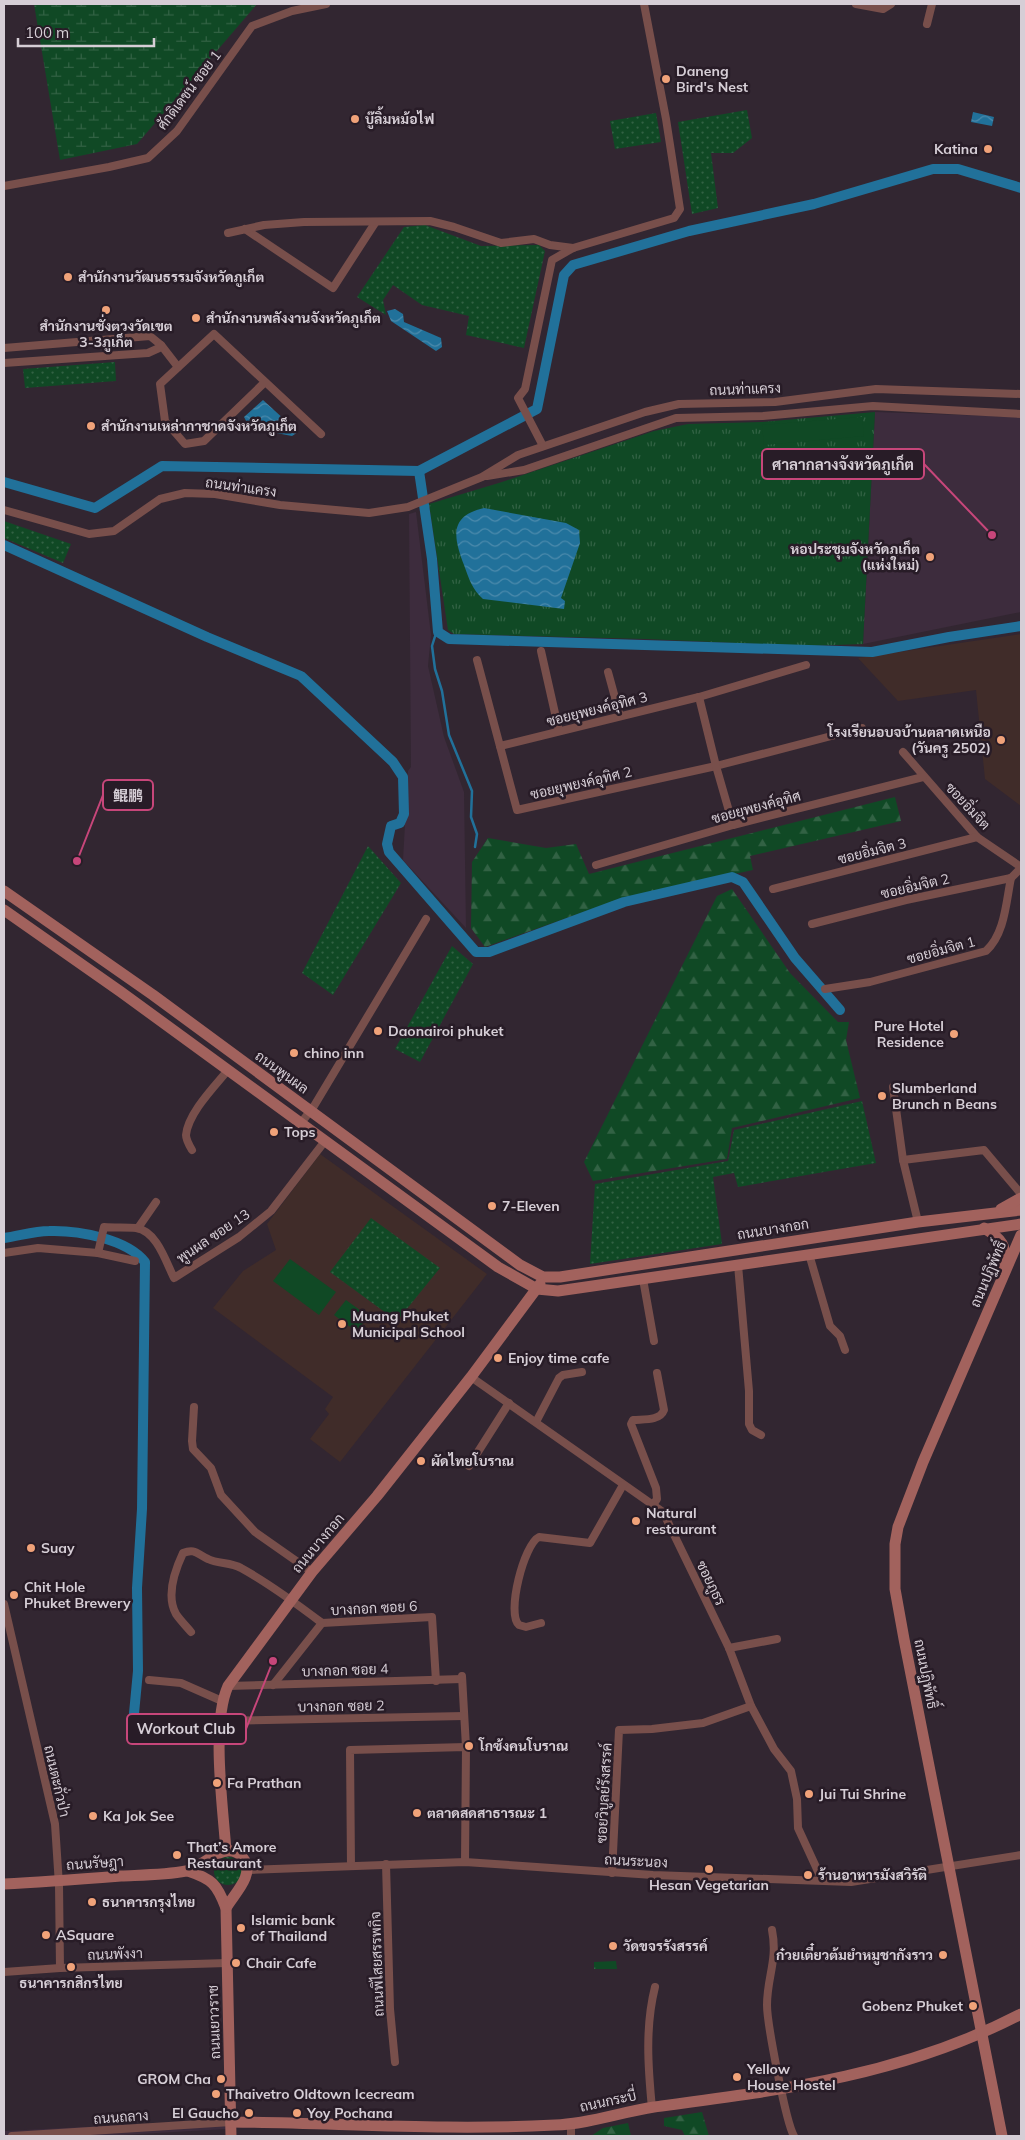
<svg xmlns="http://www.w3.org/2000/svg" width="1025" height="2140" viewBox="0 0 1025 2140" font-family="Mulish,'Noto Sans SC',Sarabun,sans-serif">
  <defs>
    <pattern id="grass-dots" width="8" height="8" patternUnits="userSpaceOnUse" patternTransform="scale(1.25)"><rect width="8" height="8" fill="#104925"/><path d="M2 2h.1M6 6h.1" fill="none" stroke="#326244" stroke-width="1.8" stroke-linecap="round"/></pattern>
    <pattern id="forest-firs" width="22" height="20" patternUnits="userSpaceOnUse" patternTransform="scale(1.25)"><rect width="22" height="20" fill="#104925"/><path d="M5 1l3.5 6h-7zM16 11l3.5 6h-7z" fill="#326244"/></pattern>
    <pattern id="wetland-marsh" width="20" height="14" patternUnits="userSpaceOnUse" patternTransform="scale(1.25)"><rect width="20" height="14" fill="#104925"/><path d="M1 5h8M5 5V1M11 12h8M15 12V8" fill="none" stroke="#326244"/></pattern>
    <pattern id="park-tufts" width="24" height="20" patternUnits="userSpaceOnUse" patternTransform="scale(1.25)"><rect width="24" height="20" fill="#104925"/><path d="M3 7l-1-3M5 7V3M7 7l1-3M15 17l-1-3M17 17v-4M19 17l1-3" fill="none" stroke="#326244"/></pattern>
    <pattern id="water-waves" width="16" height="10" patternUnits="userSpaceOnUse" patternTransform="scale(1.25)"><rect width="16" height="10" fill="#21719a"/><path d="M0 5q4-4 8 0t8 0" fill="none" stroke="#4b8aac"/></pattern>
  </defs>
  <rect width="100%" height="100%" fill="#322631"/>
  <!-- built -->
  <g fill="#3d2c3d">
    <path d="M875 412 1021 417V612L863 644Z"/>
    <path d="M416 512 431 635 428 666 444 737 464 792 466 928 403 860 408 771 411 767 409 514Z"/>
    <path d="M227 2120V2129L104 2136H4V2131Z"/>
  </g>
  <!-- education -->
  <g fill="#402c29">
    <path d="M1021 634V806L985 779 976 690 898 701 858 658Z"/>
    <path d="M320 1154 487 1274 340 1462 310 1439 329 1414 325 1409 333 1397 213 1308 243 1271 276 1250 267 1224Z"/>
  </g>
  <!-- grass -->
  <g fill="url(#grass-dots)">
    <path d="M747 110 752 138 733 153H711L718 208 692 214 678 122Z"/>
    <path d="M656 113 661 142 615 149 610 121Z"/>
    <path d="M425 225 481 246 539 245 545 251 524 348 466 335 469 316 422 305 393 285 383 300 386 315 357 297 404 227Z"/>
    <path d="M115 362 116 381 25 388 23 369Z"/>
    <path d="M4 521 71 544 63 563 4 538Z"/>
    <path d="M368 846 401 883 333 995 302 973Z"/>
    <path d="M452 946 473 964 420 1062 395 1049Z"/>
    <path d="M862 1101 876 1163 738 1187 734 1173 713 1177 722 1244 590 1264 595 1184 728 1161 734 1130Z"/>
    <path d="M371 1218 440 1268 397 1321 330 1272Z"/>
    <circle cx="228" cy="1871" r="14"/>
  </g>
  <!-- forest -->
  <g fill="url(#forest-firs)">
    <path d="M895 797 901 821 750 856 753 870 623 898 485 947 471 928 472 862 488 838 546 848 576 844 589 874Z"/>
    <path d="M732 889 790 973 838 1022H849L846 1040 860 1098 732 1128 727 1159 593 1181 584 1162 717 896Z"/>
    <path d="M702 2112 709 2136H685L682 2130 664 2126V2118Z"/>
    <path d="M628 2123 631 2136H591L603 2128Z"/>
  </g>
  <!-- wetland -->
  <path fill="url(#wetland-marsh)" d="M34 4H257L137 144 60 160Z"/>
  <!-- park -->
  <g fill="url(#park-tufts)">
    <path d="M875 412 863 644 807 646 646 639 454 634 448 630 429 504 502 482 654 431 688 424 762 422Z"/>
    <path d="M616 1961 617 1969H594V1962Z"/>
  </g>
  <!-- pitch -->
  <g fill="#104925">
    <path d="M862 417 864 436 764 445 762 425Z"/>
    <path d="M290 1259 336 1292 319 1315 273 1281Z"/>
    <path d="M346 1300 368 1316 357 1332 334 1315Z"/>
  </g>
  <!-- water -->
  <g fill="url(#water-waves)">
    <path d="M973 112 994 117 992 126 971 122Z"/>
    <path d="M395 309 403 314 404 322 441 338 442 347 436 351 391 321 387 311Z"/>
    <path d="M263 400 298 432 292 436 250 428 244 417Z"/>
    <path d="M484 508 566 523 579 530 580 543 561 598 565 601 564 609 483 599C472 589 469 579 464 565 454 539 448 516 484 508Z"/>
  </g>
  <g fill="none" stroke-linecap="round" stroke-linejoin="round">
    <!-- stream -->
    <path stroke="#21719a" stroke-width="2.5" d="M437 630 432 646 435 669 442 691 449 735 472 791 471 817 477 834 475 847"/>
    <!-- canal -->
    <g stroke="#21719a" stroke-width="10">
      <path d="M419 471 432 559 438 632 449 639 872 652 949 637 1021 626"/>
      <path d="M4 482 95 508 162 466 419 471 537 409 564 275 573 265 689 231 814 204 933 169H958L1021 188"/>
      <path d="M4 545 207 637 301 676 393 762 403 777 404 814 400 823 391 826 387 844 389 852 476 952H489L624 902 732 877 743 882 795 958 840 1010"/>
      <path d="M4 1238C19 1236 34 1231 49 1231 78 1230 127 1239 145 1262L142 1509 137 1588 138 1671 133 1724"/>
    </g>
    <!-- street -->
    <g stroke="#784f4b" stroke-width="8">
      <path d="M856 4 883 9 891 4"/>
      <path d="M927 24 932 4"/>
      <path d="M4 186 109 167 148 158 177 131 252 26 292 11 326 4"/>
      <path d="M245 229 333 288 375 223"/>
      <path d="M228 233 264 225 304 222 430 221 454 227 501 243 534 239 550 245 573 248"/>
      <path d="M4 348 150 336 161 345 178 367"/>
      <path d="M4 363 148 353 159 348 161 345"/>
      <path d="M265 382 204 441 185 444 165 421 160 384 214 334 321 434"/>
      <path d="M543 446 518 398 525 389 552 260 573 248 674 218 680 209 666 119 644 4"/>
      <path d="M487 476 524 470 676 418 763 416 873 406 1021 414"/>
      <path d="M4 510 89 534 114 531 160 499 185 493 215 494 280 505 369 513 408 507 482 477 518 455 645 412 679 404 775 402 876 389 1021 394"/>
      <path d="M541 651 559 731"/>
      <path d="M477 660 517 810 716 766 862 728"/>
      <path d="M608 672 620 716"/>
      <path d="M699 697 716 766 733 825"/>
      <path d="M500 746 699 697 806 665"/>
      <path d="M903 752 977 837 1021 867"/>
      <path d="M596 865 733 825 923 777"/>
      <path d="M773 889 977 837"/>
      <path d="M812 924 906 900 1011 878 1021 868"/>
      <path d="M825 989 870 982 986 951C1005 934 1006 902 1011 878"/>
      <path d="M893 1087 903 1160 918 1222"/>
      <path d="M301 1123 314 1106 426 919"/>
      <path d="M192 1150C189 1145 186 1140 186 1135 188 1113 215 1086 228 1070"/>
      <path d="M903 1160 984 1150 1021 1194"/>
      <path d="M138 1228 156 1202"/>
      <path d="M4 1253 38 1248 98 1253 135 1261"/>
      <path d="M98 1253 104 1227C115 1228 126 1227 136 1228 157 1231 166 1262 174 1278L239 1237 271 1211 325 1141"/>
      <path d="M809 1254 830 1326 840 1336 845 1350"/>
      <path d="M738 1265 749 1391V1424L752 1430 761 1435"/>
      <path d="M643 1279 654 1341"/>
      <path d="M471 1377 663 1512 729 1648 751 1706 774 1749 791 1771 797 1799 798 1828 822 1880"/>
      <path d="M194 1407 192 1441 193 1449 211 1468 221 1495 255 1532 312 1572"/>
      <path d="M536 1422 559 1378 563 1375 582 1372"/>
      <path d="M469 1466 509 1403"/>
      <path d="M653 1505 657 1499 656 1488 631 1424 633 1420C644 1419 660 1421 664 1410L657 1373"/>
      <path d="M4 1604 55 1824 59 1885 60 1968"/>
      <path d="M541 1623 526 1627 519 1625C506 1614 524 1544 539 1537L590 1543 623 1485"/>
      <path d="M191 1632C186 1626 180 1620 176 1614 166 1596 175 1570 183 1553 195 1548 197 1554 208 1559 218 1564 231 1562 241 1568 270 1584 297 1604 322 1623L432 1617 436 1681"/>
      <path d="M729 1648 777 1639"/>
      <path d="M462 1676 466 1747"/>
      <path d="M149 1680 181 1683 222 1701"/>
      <path d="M273 1685 322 1623"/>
      <path d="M228 1686 462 1679"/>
      <path d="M219 1721 464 1716"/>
      <path d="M386 1864 390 2009 395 2062"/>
      <path d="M351 1866 350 1750 466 1747 465 1862"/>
      <path d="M248 1870 465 1862 653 1875 851 1882 1021 1855"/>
      <path d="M612 1873 619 1730 652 1729 703 1723 751 1706"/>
      <path d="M772 1930C778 1960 767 1977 767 2005 767 2023 786 2123 794 2136"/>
      <path d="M4 1972 60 1968 227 1963"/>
      <path d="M652 2108C648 2067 645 2027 655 1987"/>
      <path d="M12 2136 231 2122"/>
      <path d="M571 2136V2124"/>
    </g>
    <!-- secondary -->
    <g stroke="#a2625d" stroke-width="11">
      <path d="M4 891 153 995 520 1265 543 1277H560L918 1222 1021 1210"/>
      <path d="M4 910 121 992 498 1267 537 1289 558 1291 1021 1224"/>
      <path d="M1001 1209 1021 1198"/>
      <path d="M984 1228C1002 1239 1007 1245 1004 1266"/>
      <path d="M226 1851C223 1807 211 1724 228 1686L312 1572 377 1496 471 1377 540 1284"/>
      <path d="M188 1871C212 1879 217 1884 226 1908L231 2136"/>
      <path d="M4 1884C43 1882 82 1879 121 1876 142 1875 165 1875 186 1871 203 1868 226 1837 243 1858 256 1874 234 1894 226 1908"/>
      <path d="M231 2122C339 2123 447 2131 555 2125 589 2124 621 2112 654 2107 783 2090 904 2075 1021 2014"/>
      <path d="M1002 2136 904 1639 895 1589V1544L898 1527 923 1462 1021 1235"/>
    </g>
  </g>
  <!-- markers -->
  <g fill="#f0a279" stroke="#281c27" stroke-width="2">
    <circle cx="666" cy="79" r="5"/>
    <circle cx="355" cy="119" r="5"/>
    <circle cx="988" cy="149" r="5"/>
    <circle cx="68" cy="277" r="5"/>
    <circle cx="106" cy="310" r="5"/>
    <circle cx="196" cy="318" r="5"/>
    <circle cx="91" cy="426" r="5"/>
    <circle cx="930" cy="557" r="5"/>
    <circle cx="1001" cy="740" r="5"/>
    <circle cx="378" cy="1031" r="5"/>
    <circle cx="954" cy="1034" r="5"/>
    <circle cx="294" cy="1053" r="5"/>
    <circle cx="882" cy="1096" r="5"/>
    <circle cx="274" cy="1132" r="5"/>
    <circle cx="492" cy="1206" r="5"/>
    <circle cx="342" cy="1324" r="5"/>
    <circle cx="498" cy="1358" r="5"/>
    <circle cx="421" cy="1461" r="5"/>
    <circle cx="636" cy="1521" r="5"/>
    <circle cx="31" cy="1548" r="5"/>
    <circle cx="14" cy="1595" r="5"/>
    <circle cx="469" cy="1746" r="5"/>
    <circle cx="217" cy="1783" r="5"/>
    <circle cx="809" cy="1794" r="5"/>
    <circle cx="417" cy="1813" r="5"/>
    <circle cx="93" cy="1816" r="5"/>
    <circle cx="177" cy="1855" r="5"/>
    <circle cx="709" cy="1869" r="5"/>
    <circle cx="808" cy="1875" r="5"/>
    <circle cx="92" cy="1902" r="5"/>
    <circle cx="241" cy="1928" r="5"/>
    <circle cx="46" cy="1935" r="5"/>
    <circle cx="613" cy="1946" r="5"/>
    <circle cx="943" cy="1955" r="5"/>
    <circle cx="236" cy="1963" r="5"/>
    <circle cx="71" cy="1967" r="5"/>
    <circle cx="973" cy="2006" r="5"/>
    <circle cx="737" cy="2077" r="5"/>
    <circle cx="221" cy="2079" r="5"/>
    <circle cx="216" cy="2094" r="5"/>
    <circle cx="249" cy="2113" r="5"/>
    <circle cx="297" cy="2113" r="5"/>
  </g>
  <g text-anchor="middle" stroke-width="5" stroke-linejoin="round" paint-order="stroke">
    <!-- poi labels -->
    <g font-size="14" font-weight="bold" fill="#d6ced6" stroke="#281c27" text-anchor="start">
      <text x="676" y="76">Daneng<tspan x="676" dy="16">Bird's Nest</tspan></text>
      <text x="365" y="124">บู๊ลิ้มหม้อไฟ</text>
      <text x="978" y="154" text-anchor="end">Katina</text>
      <text x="78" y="282">สำนักงานวัฒนธรรมจังหวัดภูเก็ต</text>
      <text x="206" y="323">สำนักงานพลังงานจังหวัดภูเก็ต</text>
      <text x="106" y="331" text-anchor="middle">สำนักงานชั่งตวงวัดเขต<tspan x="106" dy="16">3-3ภูเก็ต</tspan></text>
      <text x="101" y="431">สำนักงานเหล่ากาชาดจังหวัดภูเก็ต</text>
      <text x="920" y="554" text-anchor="end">หอประชุมจังหวัดภูเก็ต<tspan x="920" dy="16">(แห่งใหม่)</tspan></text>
      <text x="991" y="737" text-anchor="end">โรงเรียนอบจบ้านตลาดเหนือ<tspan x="991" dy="16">(วันครู 2502)</tspan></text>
      <text x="944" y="1031" text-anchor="end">Pure Hotel<tspan x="944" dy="16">Residence</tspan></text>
      <text x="388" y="1036">Daonairoi phuket</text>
      <text x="304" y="1058">chino inn</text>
      <text x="892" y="1093">Slumberland<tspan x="892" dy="16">Brunch n Beans</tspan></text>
      <text x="284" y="1137">Tops</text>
      <text x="502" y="1211">7-Eleven</text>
      <text x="352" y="1321">Muang Phuket<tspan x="352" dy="16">Municipal School</tspan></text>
      <text x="508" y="1363">Enjoy time cafe</text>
      <text x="431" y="1466">ผัดไทยโบราณ</text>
      <text x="646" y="1518">Natural<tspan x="646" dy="16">restaurant</tspan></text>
      <text x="41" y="1553">Suay</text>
      <text x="24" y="1592">Chit Hole<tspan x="24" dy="16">Phuket Brewery</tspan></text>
      <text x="479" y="1751">โกซ้งคนโบราณ</text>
      <text x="227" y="1788">Fa Prathan</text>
      <text x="819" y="1799">Jui Tui Shrine</text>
      <text x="427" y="1818">ตลาดสดสาธารณะ 1</text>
      <text x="103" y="1821">Ka Jok See</text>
      <text x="187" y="1852">That’s Amore<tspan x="187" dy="16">Restaurant</tspan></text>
      <text x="818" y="1880">ร้านอาหารมังสวิรัติ</text>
      <text x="709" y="1890" text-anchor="middle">Hesan Vegetarian</text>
      <text x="102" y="1907">ธนาคารกรุงไทย</text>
      <text x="251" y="1925">Islamic bank<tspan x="251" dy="16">of Thailand</tspan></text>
      <text x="56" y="1940">ASquare</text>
      <text x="623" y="1951">วัดขจรรังสรรค์</text>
      <text x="933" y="1960" text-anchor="end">ก๋วยเตี๋ยวต้มยำหมูชากังราว</text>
      <text x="246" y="1968">Chair Cafe</text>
      <text x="71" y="1988" text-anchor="middle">ธนาคารกสิกรไทย</text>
      <text x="963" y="2011" text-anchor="end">Gobenz Phuket</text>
      <text x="747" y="2074">Yellow<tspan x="747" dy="16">House Hostel</tspan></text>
      <text x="211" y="2084" text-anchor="end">GROM Cha</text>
      <text x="226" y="2099">Thaivetro Oldtown Icecream</text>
      <text x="239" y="2118" text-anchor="end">El Gaucho</text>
      <text x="307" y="2118">Yoy Pochana</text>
    </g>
    <!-- street labels -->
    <g font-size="14" fill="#d6ced6" stroke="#281c27">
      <text transform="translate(189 90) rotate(-53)" y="5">ศักดิเดชน์ ซอย 1</text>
      <text transform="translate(745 389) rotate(-2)" y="5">ถนนท่าแครง</text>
      <text transform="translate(241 487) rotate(8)" y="5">ถนนท่าแครง</text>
      <text transform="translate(597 709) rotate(-14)" y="5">ซอยยุพยงค์อุทิศ 3</text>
      <text transform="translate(581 783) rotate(-13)" y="5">ซอยยุพยงค์อุทิศ 2</text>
      <text transform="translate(968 806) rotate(47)" y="5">ซอยอิ่มจิต</text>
      <text transform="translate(756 807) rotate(-15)" y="5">ซอยยุพยงค์อุทิศ</text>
      <text transform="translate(872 851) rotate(-14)" y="5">ซอยอิ่มจิต 3</text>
      <text transform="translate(915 886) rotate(-13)" y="5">ซอยอิ่มจิต 2</text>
      <text transform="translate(941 950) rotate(-15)" y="5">ซอยอิ่มจิต 1</text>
      <text transform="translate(282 1072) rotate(36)" y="5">ถนนพูนผล</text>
      <text transform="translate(773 1229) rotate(-9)" y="5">ถนนบางกอก</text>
      <text transform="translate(213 1236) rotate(-34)" y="5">พูนผล ซอย 13</text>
      <text transform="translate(988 1274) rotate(-67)" y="5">ถนนปฏิพัทธิ์</text>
      <text transform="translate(318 1543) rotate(-50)" y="5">ถนนบางกอก</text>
      <text transform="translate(711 1583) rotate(64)" y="5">ซอยภูธร</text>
      <text transform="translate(374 1608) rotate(-3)" y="5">บางกอก ซอย 6</text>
      <text transform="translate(345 1670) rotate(-2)" y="5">บางกอก ซอย 4</text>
      <text transform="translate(926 1674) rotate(79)" y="5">ถนนปฏิพัทธิ์</text>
      <text transform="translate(341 1706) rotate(-1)" y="5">บางกอก ซอย 2</text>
      <text transform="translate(57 1781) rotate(77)" y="5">ถนนตะกั่วป่า</text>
      <text transform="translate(604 1793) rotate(-87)" y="5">ซอยวิบูลย์รังสรรค์</text>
      <text transform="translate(636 1861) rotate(3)" y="5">ถนนระนอง</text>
      <text transform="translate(95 1863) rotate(-4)" y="5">ถนนรัษฎา</text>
      <text transform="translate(115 1954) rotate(-2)" y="5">ถนนพังงา</text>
      <text transform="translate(377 1964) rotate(-92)" y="5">ถนนพิไสยสรรพกิจ</text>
      <text transform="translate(214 2022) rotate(-92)" y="5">ถนนเยาวราช</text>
      <text transform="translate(608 2101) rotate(-12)" y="5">ถนนกระบี่</text>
      <text transform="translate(121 2117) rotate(-4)" y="5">ถนนถลาง</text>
    </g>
  </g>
  <!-- callouts -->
  <path fill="none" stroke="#c7467a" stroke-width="2" d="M992 535L924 464M77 861L103 795M273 1661L246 1729"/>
  <g fill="#c7467a" stroke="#281c27" stroke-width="2">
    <circle cx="992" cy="535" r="5"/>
    <circle cx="77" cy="861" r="5"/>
    <circle cx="273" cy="1661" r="5"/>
  </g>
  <g fill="#281c27" stroke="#c7467a" stroke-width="2">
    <rect x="762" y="449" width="162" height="30" rx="5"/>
    <rect x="103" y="780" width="50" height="30" rx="5"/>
    <rect x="127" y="1714" width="119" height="30" rx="5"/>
  </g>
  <g font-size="15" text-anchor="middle" font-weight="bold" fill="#d6ced6">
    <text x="843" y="470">ศาลากลางจังหวัดภูเก็ต</text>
    <text x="128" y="801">鲲鹏</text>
    <text x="186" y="1734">Workout Club</text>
  </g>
  <!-- border -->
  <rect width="1025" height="2140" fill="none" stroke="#d6ced6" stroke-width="10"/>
  <!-- scale -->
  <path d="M18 38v8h136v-8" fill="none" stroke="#d6ced6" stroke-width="2.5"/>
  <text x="25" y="38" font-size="15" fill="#d6ced6" stroke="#281c27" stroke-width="4" paint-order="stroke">100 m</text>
</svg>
